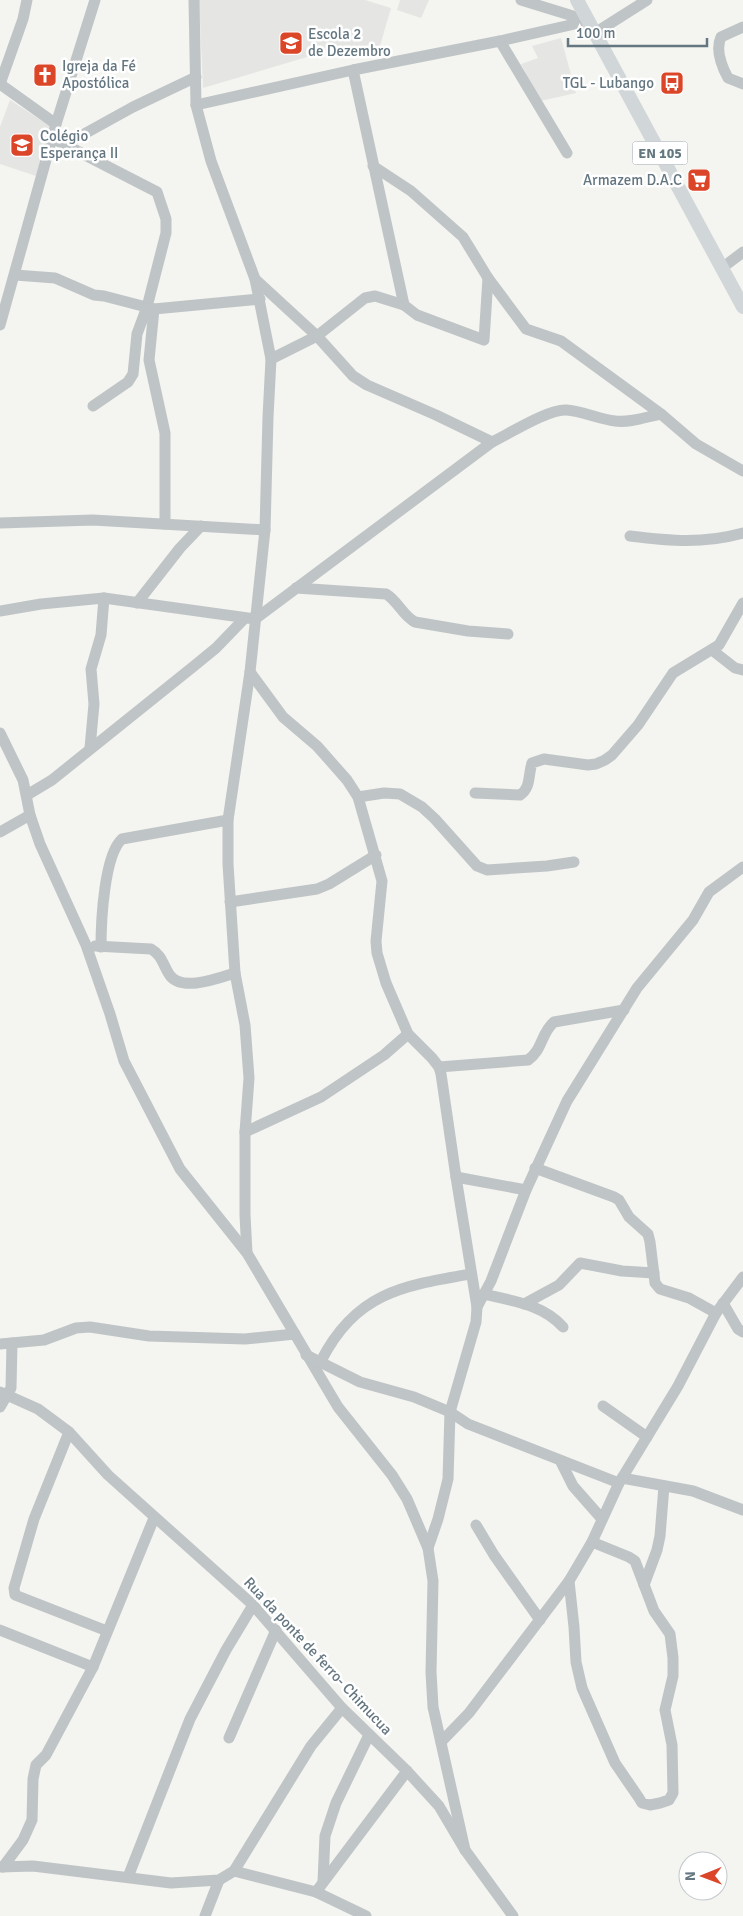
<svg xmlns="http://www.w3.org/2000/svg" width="743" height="1916" viewBox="0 0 743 1916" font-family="Signika,sans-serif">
  <rect width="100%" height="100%" fill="#f4f4f0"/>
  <!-- built -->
  <g fill="#e5e5e4">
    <path d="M199 0H365L391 8 377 56 344 46 203 88Z"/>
    <path d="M400 0H429L421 18 397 10Z"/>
    <path d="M561 38 576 93 540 101 521 64 538 58 532 46Z"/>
    <path d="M10 100 50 126 36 176 0 164V127Z"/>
  </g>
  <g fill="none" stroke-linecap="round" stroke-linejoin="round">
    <!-- minor -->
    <g stroke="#bfc4c6" stroke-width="11">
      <path d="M194 0 196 105 211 161 255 279 271 359 268 417 265 530 250 672 228 820V864L235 973 245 1025 249 1078 245 1132V1215L247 1253"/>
      <path d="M521 0 586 20"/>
      <path d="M743 27 721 37C715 50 721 65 728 78L743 84"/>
      <path d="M595 33 647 0"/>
      <path d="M500 41 567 153"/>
      <path d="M353 70 404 305"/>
      <path d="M0 84 23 19 27 0"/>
      <path d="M0 84 56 124"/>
      <path d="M196 105 353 70 500 41 588 21"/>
      <path d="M52 138 157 192 166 219V233L147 307 137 334 133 374 128 382 93 406"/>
      <path d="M66 144 133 107 196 77"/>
      <path d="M373 166 411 191 463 237 488 278 526 329 561 341 661 414 696 444 743 471"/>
      <path d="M722 268 743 252"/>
      <path d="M15 275 55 278 94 295 104 296 154 309 260 299"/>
      <path d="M255 279 317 336 353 376 367 385 436 415 492 442"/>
      <path d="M154 309 149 360 165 433V524"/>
      <path d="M0 325 56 124 95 0"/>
      <path d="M271 359 317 336 365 298 375 296 404 305 417 315 484 340 488 278"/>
      <path d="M0 523 93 520 265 530"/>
      <path d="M630 536C670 541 703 544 743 533"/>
      <path d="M296 588 386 594C398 601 403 616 415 622L468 631 508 634"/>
      <path d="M137 603 180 548 201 526"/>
      <path d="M0 611 41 604 104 598 255 619 492 442C509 434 548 409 566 410 582 411 599 419 615 421 630 423 646 417 661 414"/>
      <path d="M712 650 735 668 743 670"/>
      <path d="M250 672 283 717 317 746 347 780 358 797 382 881 376 941 377 953 386 983 408 1034 432 1058 439 1067 441 1074 456 1177 477 1307 476 1322 450 1412 448 1479 438 1519 428 1548"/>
      <path d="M0 733 23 780 30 815 40 844 86 945 110 1014 124 1061 180 1169 247 1253 338 1407 392 1475 407 1499 428 1548 433 1581 431 1672 433 1707 465 1850"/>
      <path d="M90 748 94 704 91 669 101 635 104 598"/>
      <path d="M475 793 520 795C531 788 528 775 532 763L544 759 588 765 596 764 605 760 612 755 638 725 673 673 719 645 743 603"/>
      <path d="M27 795 52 780 194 666 216 648 244 619"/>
      <path d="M358 797 384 793 400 794 422 807 435 819 477 866 487 870 547 866 574 862"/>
      <path d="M0 832 30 815"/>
      <path d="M230 902 317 889 329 884 376 855"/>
      <path d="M95 946 151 949C162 955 163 965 169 974 180 993 219 978 235 973"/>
      <path d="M101 947C101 922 104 855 122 839L228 820"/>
      <path d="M439 1067 528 1060C542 1051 541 1033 554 1022L624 1010"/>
      <path d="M245 1132 321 1097 384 1055 408 1034"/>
      <path d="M535 1168 614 1197 619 1200 629 1217 648 1234 650 1242 655 1283 660 1289 689 1298 716 1313"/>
      <path d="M456 1177 526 1190"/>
      <path d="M484 1294C512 1301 543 1304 563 1327"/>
      <path d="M723 1303 738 1329 743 1332"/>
      <path d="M524 1304 559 1285 580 1263 622 1271 654 1273"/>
      <path d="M477 1307 491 1281 526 1190 567 1101 637 988 693 920 709 892 743 867"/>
      <path d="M0 1344 44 1340 76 1328 90 1327 149 1336 245 1339 295 1334"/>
      <path d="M306 1355 360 1382 414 1397 450 1412 468 1424 619 1483"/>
      <path d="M321 1361C356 1293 401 1286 471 1274"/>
      <path d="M0 1392 38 1409 69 1432 108 1475 253 1605 342 1708 407 1771 439 1806 465 1850 513 1916"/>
      <path d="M603 1406 647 1437"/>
      <path d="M0 1407 11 1388 12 1343"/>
      <path d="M69 1432 34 1519 14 1588 15 1595 107 1631"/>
      <path d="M561 1462 573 1486 602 1519"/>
      <path d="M622 1478 693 1491 743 1510"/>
      <path d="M476 1525 494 1555 540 1620"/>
      <path d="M569 1581 574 1627 576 1662 582 1688 615 1763 639 1798 642 1803 650 1805 660 1803 669 1800 673 1793 672 1745 665 1710 673 1676V1658L670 1634 654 1611 635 1561 629 1557 592 1542"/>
      <path d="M644 1585 657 1550 660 1536 664 1486"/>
      <path d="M0 1630 93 1667"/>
      <path d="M229 1738 276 1630"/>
      <path d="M441 1742 469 1713 569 1581 592 1542 619 1483 678 1386 716 1313 743 1277"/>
      <path d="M0 1867 33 1866 171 1883 219 1880 234 1871 311 1746 342 1708"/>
      <path d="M3 1867 23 1840 32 1820 33 1779 36 1765 46 1755 93 1667 154 1518"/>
      <path d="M234 1871 316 1892 366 1916"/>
      <path d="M128 1877 190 1719 226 1650 253 1605"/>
      <path d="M323 1882 325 1836 336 1803 369 1735"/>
      <path d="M316 1892 407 1771"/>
      <path d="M205 1916 219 1880"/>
    </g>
    <!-- major -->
    <path stroke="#d1d6d9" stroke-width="14" d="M577 0 743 307"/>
  </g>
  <!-- icons -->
  <defs>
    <g id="school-square" transform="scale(1.25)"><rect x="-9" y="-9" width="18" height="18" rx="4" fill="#dc4628" stroke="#fff"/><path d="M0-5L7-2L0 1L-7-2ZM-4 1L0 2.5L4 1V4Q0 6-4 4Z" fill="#fff"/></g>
    <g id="church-square" transform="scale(1.25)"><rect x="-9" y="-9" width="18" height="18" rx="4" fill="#dc4628" stroke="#fff"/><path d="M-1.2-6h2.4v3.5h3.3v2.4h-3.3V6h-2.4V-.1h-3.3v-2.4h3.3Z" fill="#fff"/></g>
    <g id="bus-square" transform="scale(1.25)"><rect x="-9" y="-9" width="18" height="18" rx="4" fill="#dc4628" stroke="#fff"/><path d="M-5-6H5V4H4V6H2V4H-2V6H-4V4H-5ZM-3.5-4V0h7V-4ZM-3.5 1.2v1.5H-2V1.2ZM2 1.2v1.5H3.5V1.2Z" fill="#fff"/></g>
    <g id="university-square" transform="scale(1.25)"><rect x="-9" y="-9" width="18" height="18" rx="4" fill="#dc4628" stroke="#fff"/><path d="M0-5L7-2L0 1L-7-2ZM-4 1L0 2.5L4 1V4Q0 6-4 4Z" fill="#fff"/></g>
    <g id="supermarket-square" transform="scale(1.25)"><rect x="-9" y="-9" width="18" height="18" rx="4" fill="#dc4628" stroke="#fff"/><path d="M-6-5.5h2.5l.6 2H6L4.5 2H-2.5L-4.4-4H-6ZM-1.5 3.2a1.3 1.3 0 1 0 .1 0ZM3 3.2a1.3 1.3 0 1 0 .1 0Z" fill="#fff"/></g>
  </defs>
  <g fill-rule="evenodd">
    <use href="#school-square" x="291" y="43"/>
    <use href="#church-square" x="45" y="75"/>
    <use href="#bus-square" x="672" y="83"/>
    <use href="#university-square" x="22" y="145"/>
    <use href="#supermarket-square" x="699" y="180"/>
  </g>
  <g text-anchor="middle" stroke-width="5" stroke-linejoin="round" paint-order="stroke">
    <!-- shield labels -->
    <rect fill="#fff" stroke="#929fa6" stroke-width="1" x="632.5" y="141.5" width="55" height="23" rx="4"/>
    <g font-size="14" font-weight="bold" fill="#647680">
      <text x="660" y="158">EN 105</text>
    </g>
    <!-- poi labels -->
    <g font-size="15" fill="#647680" stroke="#fff" text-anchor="start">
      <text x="308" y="39">Escola 2<tspan x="308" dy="17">de Dezembro</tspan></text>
      <text x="62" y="71">Igreja da Fé<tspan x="62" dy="17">Apostólica</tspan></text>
      <text x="654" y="88" text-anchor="end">TGL - Lubango</text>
      <text x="40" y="141">Colégio<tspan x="40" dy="17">Esperança II</tspan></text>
      <text x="682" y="185" text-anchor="end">Armazem D.A.C</text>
    </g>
    <!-- street labels -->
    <g font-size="15" fill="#647680" stroke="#fff">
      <text transform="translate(318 1656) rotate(47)" y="5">Rua da ponte de ferro- Chimucua</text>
    </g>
  </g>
  <!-- north arrow -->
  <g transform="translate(703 1876) rotate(269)"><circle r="24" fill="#ffffff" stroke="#c1c8cc"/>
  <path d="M0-4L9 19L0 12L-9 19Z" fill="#dc4628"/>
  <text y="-8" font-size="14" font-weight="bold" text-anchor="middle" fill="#647680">N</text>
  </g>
  <!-- scale -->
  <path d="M568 38v8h139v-8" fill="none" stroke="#647680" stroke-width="2.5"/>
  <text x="576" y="38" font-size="15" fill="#647680" stroke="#ffffff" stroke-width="4" paint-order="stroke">100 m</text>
</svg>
